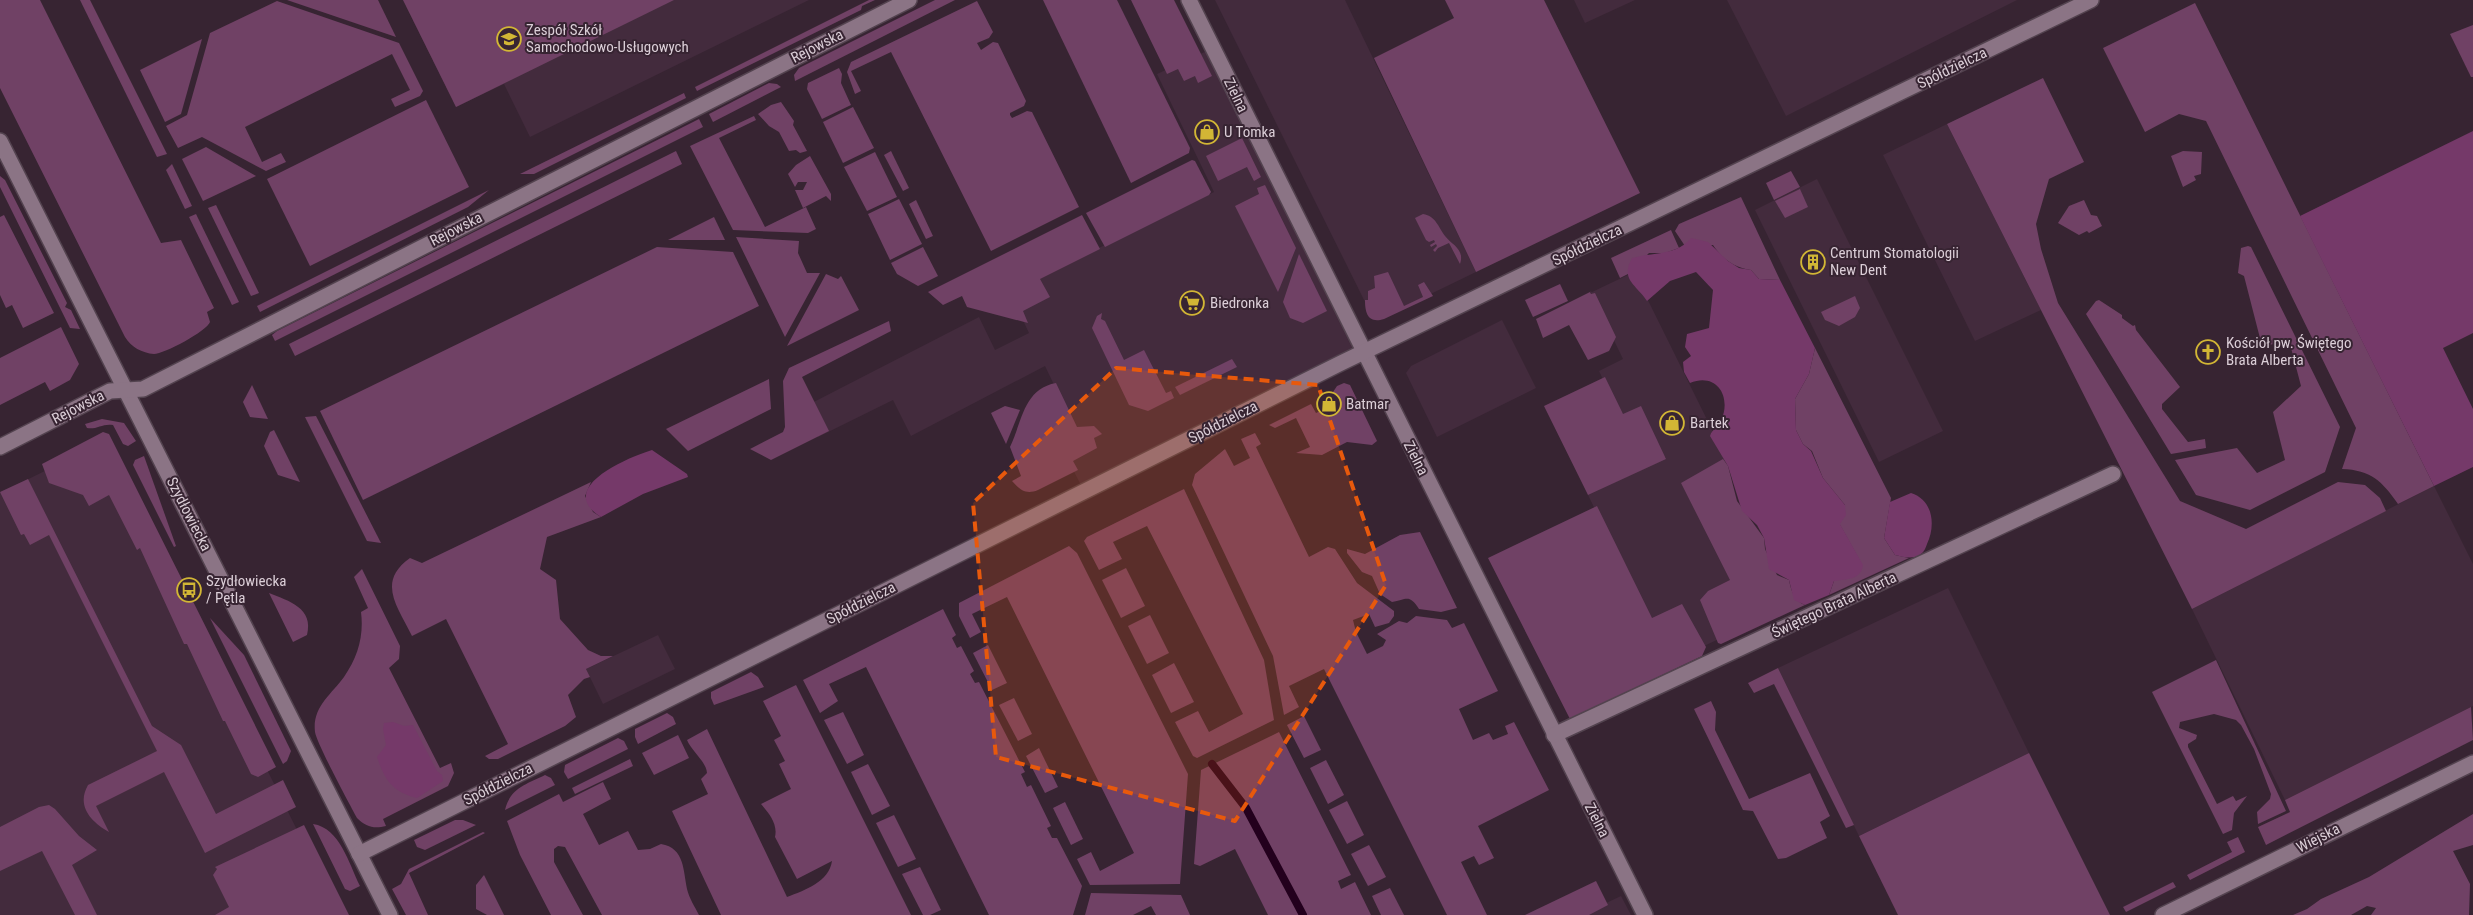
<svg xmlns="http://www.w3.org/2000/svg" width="2473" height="915" viewBox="0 0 2473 915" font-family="'Roboto Condensed',sans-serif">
  <rect width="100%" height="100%" fill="#372432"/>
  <!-- built -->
  <g fill="#432b3d">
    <path d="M403 0H809L530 137 504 84 456 107Z"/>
    <path d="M1215 0H1345L1476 272 1377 320 1373 318Z"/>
    <path d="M1574 0H1635L1585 23Z"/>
    <path d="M1727 0H2017L1786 116Z"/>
    <path d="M1211 49 1360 351 1083 489 1068 460 1086 451 1045 366 911 436 893 400 818 437 804 407 979 317 995 350 1029 333 1018 310 1037 278 1214 192 1157 74Z"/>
    <path d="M1947 124 2041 310 1975 341 1883 155Z"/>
    <path d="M1817 179 1943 431 1879 462 1755 210Z"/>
    <path d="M1634 272 1727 460 1755 622 1670 662 1588 495 1666 458 1623 421 1599 371 1623 359 1590 291 1592 292Z"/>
    <path d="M1502 320 1536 388 1437 437 1406 373 1411 366Z"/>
    <path d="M104 442 308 852 314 915H0V493Z"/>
    <path d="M2434 486 2473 564V706L2285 800 2192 609Z"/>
    <path d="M1948 588 2029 753 1859 836 1778 668Z"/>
    <path d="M658 635 675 669 603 704 586 669Z"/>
    <path d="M1621 896 1631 915H1581Z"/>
  </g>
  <!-- green -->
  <g fill="#704165">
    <path d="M0 0H40L161 243 181 240 214 308 207 312 210 322C207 331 164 354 154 354 142 353 131 347 125 337L0 88Z"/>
    <path d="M80 0H90L167 154 157 157Z"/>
    <path d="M287 0H378L396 37Z"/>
    <path d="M403 0H674L456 107Z"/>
    <path d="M869 0H875L862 6 861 10 697 91 695 87Z"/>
    <path d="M935 0H955L795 81 794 75 799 68Z"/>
    <path d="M1043 0H1117L1190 148 1189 153 1131 183Z"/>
    <path d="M1131 0H1174L1212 76 1198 83 1195 76 1184 81 1178 69 1167 74Z"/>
    <path d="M1445 0H1544L1640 193 1476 272 1374 58 1454 18Z"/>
    <path d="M277 1 399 43 423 91 420 96 395 107 391 99 410 90 392 54 245 127 262 162 281 153 286 162 266 171 202 137 178 148 166 126 187 115 210 33Z"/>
    <path d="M977 1 993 32 989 38 977 43 981 50 993 42 998 43 1026 101 1024 106 1010 113V115L1012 118 1027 111 1032 112 1079 207 991 251 891 52 851 71 861 91 855 94 847 72 851 62Z"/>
    <path d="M2195 3 2434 486 2398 504C2382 481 2371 470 2342 469L2356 428 2206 121 2179 114 2145 132 2103 48Z"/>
    <path d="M2473 25V77H2471L2450 34Z"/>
    <path d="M202 39 181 114 165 122 140 70Z"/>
    <path d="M839 68 842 74 841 83 851 105 822 119 807 89 808 83Z"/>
    <path d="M2043 78 2084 162 2049 179 2036 224 2041 249 2058 303 2180 501 2246 529 2338 482 2365 485 2380 498 2386 511 2192 609 1947 124Z"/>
    <path d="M769 83 777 84 781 87 713 122 709 114Z"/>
    <path d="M684 93 686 98 534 174H520Z"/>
    <path d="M426 100 469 187 310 266 267 179Z"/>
    <path d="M781 102 794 121 793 125 807 151 800 153 796 150 789 151 779 132 769 126 758 114 771 105Z"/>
    <path d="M853 107 874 148 843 163 823 122Z"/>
    <path d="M754 116 756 120 719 138 765 227 806 207 816 229 808 233 733 230 690 146Z"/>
    <path d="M699 119 703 127 275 341 272 335 277 331Z"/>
    <path d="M1242 138 1261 177 1254 181 1247 167 1218 181 1206 156Z"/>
    <path d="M206 147 256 176 203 201 182 159Z"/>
    <path d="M676 151 682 164 295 356 289 344Z"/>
    <path d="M891 151 909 188 903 191 884 155Z"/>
    <path d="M2183 151 2202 152 2201 174 2194 176 2196 180 2183 187 2171 156Z"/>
    <path d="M875 152 897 197 867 211 844 167Z"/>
    <path d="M810 156 831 194V201L826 196 803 208 795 190H803L807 182H798L795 187 788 174 796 165Z"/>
    <path d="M1192 160 1195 161 1211 192 1209 195 1105 247 1086 213Z"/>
    <path d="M172 164 192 206 185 209 166 170Z"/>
    <path d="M1791 171 1800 187 1774 200 1766 183Z"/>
    <path d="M0 176 5 180 67 303 65 307 71 310 80 329 70 328 0 187Z"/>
    <path d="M1265 185 1296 248 1278 292 1235 206 1259 194 1257 188Z"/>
    <path d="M1800 189 1808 207 1785 218 1775 201Z"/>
    <path d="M489 190 468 207 260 312 257 306Z"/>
    <path d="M1741 197 1780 280 1759 279 1751 270C1735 268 1722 259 1713 245L1685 246 1675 231 1679 224Z"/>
    <path d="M899 199 922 244 890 260 868 214Z"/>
    <path d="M916 200 933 236 926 239 909 204Z"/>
    <path d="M2084 200 2091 215 2097 216 2102 226 2089 233 2087 231 2079 235 2058 223 2069 206Z"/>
    <path d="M216 205 259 293 251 296 208 208Z"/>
    <path d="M196 214 239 302 232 305 189 217Z"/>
    <path d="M1423 214C1436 216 1438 227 1445 236 1452 245 1465 249 1460 264L1449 243 1438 248 1435 252 1433 250 1437 246 1436 244 1431 247 1430 245 1435 242 1434 240 1429 242 1426 240 1415 218Z"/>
    <path d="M4 215 54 313 23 328 12 305 6 308 0 295V217Z"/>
    <path d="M1082 215 1100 249 1040 279 1050 297 1023 311 1028 323 967 307 962 296 943 305 928 292Z"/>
    <path d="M714 217 725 240H668Z"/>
    <path d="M1671 230 1679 248 1665 253H1649L1628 274 1620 278 1611 258Z"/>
    <path d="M736 237 799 241 798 253 807 273H820L785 337Z"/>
    <path d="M2248 246 2251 247 2340 427 2325 472 2250 510 2196 495 2175 460 2237 448 2257 473 2285 460 2273 412 2301 386 2290 344 2286 342 2262 346 2244 276 2238 273 2241 248Z"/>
    <path d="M657 247 733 252 759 306 363 500 320 411Z"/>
    <path d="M923 247 938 276 918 286 897 274 891 263Z"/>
    <path d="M1299 254 1327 311 1303 323 1290 318 1283 302Z"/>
    <path d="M1388 272 1404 306 1423 297 1418 285 1424 282 1433 296 1384 319C1368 324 1365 313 1365 300H1368V291L1375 288 1374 276Z"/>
    <path d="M826 274 838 279 841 276 859 310 787 346Z"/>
    <path d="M1560 284 1568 301 1533 317 1525 300Z"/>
    <path d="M1590 292 1591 294 1595 293 1616 337 1609 351 1588 360 1569 325 1543 338 1536 319Z"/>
    <path d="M1855 296 1860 308 1855 317 1839 326 1825 320 1821 312Z"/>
    <path d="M2099 300 2122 315V318L2133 326 2135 325 2136 330 2180 387 2162 404V409L2188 442 2205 439 2206 448 2171 454 2086 314 2096 301Z"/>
    <path d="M1102 313 1101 319 1105 321 1124 360 1144 350 1166 393 1171 391 1174 398 1148 411 1129 405 1092 328 1097 316Z"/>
    <path d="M889 321 891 331 802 377 829 431 771 460 750 449 783 432 785 427 783 381 789 368Z"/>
    <path d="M61 327 79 364 70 380 50 391 45 382 0 405V358Z"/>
    <path d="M1815 348 1891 498 1884 538 1895 555 1909 558 1829 595 1834 581 1860 561 1839 523 1845 505 1823 478 1812 451 1803 444 1796 430 1795 399 1809 374Z"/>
    <path d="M1232 359 1237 367 1180 395 1175 387Z"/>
    <path d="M1605 377 1623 414 1641 406 1666 459 1588 495 1544 406Z"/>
    <path d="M769 379 771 409 688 451 666 429Z"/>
    <path d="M1056 383 1077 427 1094 426 1102 434 1094 438 1097 448 1073 461 1078 470 1038 490C1026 495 1020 490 1012 481L1021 476 1010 447C1022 423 1023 389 1056 383Z"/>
    <path d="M1344 383 1350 385 1377 441 1372 445 1347 442 1322 455 1296 453 1310 447 1296 418 1275 428 1269 425 1311 404 1316 413 1336 404 1333 392 1337 386Z"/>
    <path d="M252 385 268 419 250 417 243 402Z"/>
    <path d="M1005 406 1020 410 1006 444 991 413Z"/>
    <path d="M316 416 381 543 367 541 305 417Z"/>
    <path d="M102 419 124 423 136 441 128 446 123 444 113 425C103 423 96 430 87 428L85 424Z"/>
    <path d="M274 430 300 482 278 475 264 446 270 432Z"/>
    <path d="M103 432 109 434 276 767 258 777 251 774 225 721H223L187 644H184L140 548 137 550 109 495 89 506 83 495 49 483 42 464Z"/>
    <path d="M1255 433 1261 444 1256 447 1309 557 1328 547 1335 549 1357 583 1394 611V616L1389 623 1375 627 1369 614 1353 620 1356 632 1367 654 1383 646 1386 640 1377 634 1399 621 1407 623 1416 616 1447 620 1452 628 1464 623 1498 691 1459 709 1473 740 1489 733 1493 740 1508 734 1505 726 1514 722 1549 790 1478 826 1494 858 1479 865 1474 856 1461 862 1487 915H1447L1324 669 1289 686 1299 707 1284 715 1273 656 1192 485 1195 474 1225 449 1234 466 1250 458 1241 439Z"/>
    <path d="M144 456 176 546 174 547 133 465 135 460Z"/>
    <path d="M1723 459 1728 466 1737 501 1764 538 1765 549 1777 575 1789 580C1791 590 1794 601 1805 605L1721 644 1718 643 1700 600 1708 591 1730 580 1681 483Z"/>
    <path d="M28 479 152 726 181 745 216 814 283 780 296 807 205 853 164 772 96 806 109 832C91 822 76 806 88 785L157 751 49 535 30 545 24 534 21 535 0 492Z"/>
    <path d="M591 482 585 496 593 512 601 517 547 537 540 569 556 580 560 619 588 650 601 656H613L586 669 590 677 584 679 568 695 576 717 565 726 498 759H489L485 756 508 744 446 619 412 636C398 607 376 582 410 558L422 563Z"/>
    <path d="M1184 489 1264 660 1274 720 1197 758 1193 756 1175 722 1198 711 1209 732 1243 714 1147 526 1113 542 1122 559 1099 570 1084 541 1087 537Z"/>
    <path d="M1597 506 1652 618 1682 604 1706 647 1702 656 1570 719 1488 558Z"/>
    <path d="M1420 532 1457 608 1441 612 1419 609C1409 593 1406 600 1392 602L1380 594 1372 576 1362 572 1347 553V549L1365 554 1400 535Z"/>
    <path d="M1069 546 1077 553 1188 774 1180 884 1090 885 1077 859 1091 852 1100 871 1134 853 1007 597 972 614 981 632 970 638 959 616V603Z"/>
    <path d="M1126 568 1145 606 1121 618 1102 580Z"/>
    <path d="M362 569 400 646 399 659 389 668 440 768 451 763 454 773 448 786 383 819 386 826C374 829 366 827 357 818 350 805 317 744 315 732 312 707 331 695 344 677 358 657 364 636 361 612L368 608 354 577Z"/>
    <path d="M269 593C289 601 314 608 307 635L293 642Z"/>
    <path d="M943 609 956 635 952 638 957 648 961 646 974 671 970 674 975 683 979 682 1025 772 1021 774 1027 787 1031 785 1051 826 1047 828 1052 838H1057L1082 886 1073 915H989L866 667 829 684 838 701 820 713 803 680Z"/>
    <path d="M1150 615 1169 653 1147 664 1128 626Z"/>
    <path d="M210 618 244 655 291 751 287 761 283 764Z"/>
    <path d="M988 645 1007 683 992 690 973 653Z"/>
    <path d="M2216 660 2286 811 2258 824 2257 812 2270 799 2271 794 2254 749 2241 725 2236 720 2214 714 2180 722 2179 728 2197 735 2196 739 2188 744V747L2217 804 2233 796 2236 801 2247 796 2234 813 2232 830 2223 834 2152 692Z"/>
    <path d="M1174 663 1194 702 1171 713 1152 675Z"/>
    <path d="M1778 668 1854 825 1846 828 1774 684 1754 693 1748 683Z"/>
    <path d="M751 672 758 677 764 687 714 705 711 698V692Z"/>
    <path d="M796 685 911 915H721L672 811 708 794 701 779 707 773C706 761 692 752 687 740L707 729 787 897C805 890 829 882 832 861L797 879 775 837C778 824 769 813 761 804L791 789 779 764 785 761 774 740 781 736 763 701Z"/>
    <path d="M1014 698 1032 734 1018 741 999 705Z"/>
    <path d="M1711 701 1716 712 1715 730 1749 799 1810 773 1830 816 1820 822 1827 838 1786 858 1778 859 1753 811 1743 810 1694 709Z"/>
    <path d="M2471 707 2473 740 2266 845 2258 827 2290 812 2285 800Z"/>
    <path d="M843 712 864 755 847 764 824 720Z"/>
    <path d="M667 713 673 717 676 724 638 744 635 737V729Z"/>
    <path d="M1304 716 1321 750 1304 758 1287 725Z"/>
    <path d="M1279 732 1351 875 1338 881 1341 889 1355 882 1371 915H1268L1235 849 1200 866 1194 864 1201 770Z"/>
    <path d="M678 735 689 758 654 775 642 753Z"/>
    <path d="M618 738 624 741 628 749 568 779 564 772 565 765Z"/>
    <path d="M1039 748 1058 787 1045 793 1026 756Z"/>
    <path d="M2029 753 2110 915H1898L1859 836Z"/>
    <path d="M630 759 633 766 575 794 572 788Z"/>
    <path d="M1326 760 1344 795 1328 804 1310 768Z"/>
    <path d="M868 764 890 806 872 815 851 772Z"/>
    <path d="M545 775 551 778 555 785 505 810C510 788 527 784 545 775Z"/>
    <path d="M603 782 611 799 583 814 599 845 628 831 638 850 650 849 661 844C685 848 683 871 687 889 689 898 695 907 699 915H602L565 847 558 846 554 849V862L583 915H551L520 855 507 821 559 794 563 802Z"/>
    <path d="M1347 801 1364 835 1347 844 1329 810Z"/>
    <path d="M1065 802 1083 839 1071 845 1053 808Z"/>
    <path d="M49 805 55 809 79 836 97 850 72 865 97 915H75L42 851 0 871V827L39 807Z"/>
    <path d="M2473 814V845L2453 851 2470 884 2469 915H2371L2376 908 2367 906 2351 915H2293L2307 909 2321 899 2369 877Z"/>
    <path d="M894 815 916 859 898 867 876 823Z"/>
    <path d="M455 820H463L476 825 425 850 417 847 414 840Z"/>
    <path d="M313 824C340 828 349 864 360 886L350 891 345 889Z"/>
    <path d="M304 825 349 915H215L229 907 213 875 217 869 215 867Z"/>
    <path d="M483 832 485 833 409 873 428 915H406L392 889 401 884 409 869Z"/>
    <path d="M2238 837 2245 852 2190 880 2187 875 2232 852 2227 842Z"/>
    <path d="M1369 845 1386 877 1368 886 1351 854Z"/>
    <path d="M920 867 941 910 930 915H923L902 874Z"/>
    <path d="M484 875 504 915H487L476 909V885Z"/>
    <path d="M1596 881 1608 905 1589 915H1525Z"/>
    <path d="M2173 882 2176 887 2126 912 2123 907Z"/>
    <path d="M1390 888 1404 915H1381L1372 896Z"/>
    <path d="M1091 893 1181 895 1190 915H1156L1151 906 1133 915H1085Z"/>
  </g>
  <!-- forest -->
  <g fill="#753969">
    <path d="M2473 131V333L2443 348 2473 409V467L2434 486 2300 216Z"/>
    <path d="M1691 238 1708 242 1728 261 1739 268 1751 270 1759 279 1780 280 1815 348 1809 374 1795 399 1796 430 1803 444 1811 451 1823 478 1845 505 1846 515 1840 524 1863 565C1861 580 1847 579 1834 581L1829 595 1805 605 1794 600 1789 580 1769 569 1764 538 1757 525 1742 511 1728 466 1710 436C1712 429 1719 427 1721 421 1732 397 1717 372 1690 383L1684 372 1683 362 1691 356 1685 347 1687 334 1709 328 1713 290 1696 272 1670 281 1647 301C1636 284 1620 280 1632 258 1653 252 1676 256 1691 238Z"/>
    <path d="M652 450 687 474 688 477 643 494 601 517C554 488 629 457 652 450Z"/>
    <path d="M1911 493C1933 500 1936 525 1927 544 1926 547 1924 552 1921 554 1914 560 1903 557 1895 555L1884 538 1890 502Z"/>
    <path d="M393 722 404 726 413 725 437 771 442 775 443 781 417 798C393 792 385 781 377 757L386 745 383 729 384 723Z"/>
  </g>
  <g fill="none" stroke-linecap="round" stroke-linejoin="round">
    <!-- stream -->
    <path stroke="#23001d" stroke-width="8" d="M1212 764 1246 808 1303 915"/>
    <!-- minor casing -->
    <g stroke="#53434f" stroke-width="18">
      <g id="minor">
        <path d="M1189 0 1645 915"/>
        <path d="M0 141 390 915"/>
        <path d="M0 447 110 391 143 389 909 0"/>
        <path d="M1554 735 2113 474"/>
        <path d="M359 854 1341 363 2091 0"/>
        <path d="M2163 915 2473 763"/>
      </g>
    </g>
    <!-- minor -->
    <use href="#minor" stroke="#8b7485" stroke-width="15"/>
  </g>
  <!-- marked area -->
  <path fill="#e8590c" fill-opacity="0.2" stroke="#e8590c" stroke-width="4" stroke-dasharray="10 6" stroke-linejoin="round" d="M1116 368 1318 385 1386 585 1235 821 996 757 973 503Z"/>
  <!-- icons -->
  <defs>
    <g id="school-ring" transform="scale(1.25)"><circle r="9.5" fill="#372432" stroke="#d2b635" stroke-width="1.5"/><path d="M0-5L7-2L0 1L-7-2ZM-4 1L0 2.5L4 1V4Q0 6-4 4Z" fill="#d2b635"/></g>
    <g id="shop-ring" transform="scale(1.25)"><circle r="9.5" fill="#372432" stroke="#d2b635" stroke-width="1.5"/><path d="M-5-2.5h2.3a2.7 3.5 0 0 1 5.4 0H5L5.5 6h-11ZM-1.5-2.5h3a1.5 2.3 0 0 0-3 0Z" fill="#d2b635"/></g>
    <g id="building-ring" transform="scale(1.25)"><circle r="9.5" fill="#372432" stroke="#d2b635" stroke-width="1.5"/><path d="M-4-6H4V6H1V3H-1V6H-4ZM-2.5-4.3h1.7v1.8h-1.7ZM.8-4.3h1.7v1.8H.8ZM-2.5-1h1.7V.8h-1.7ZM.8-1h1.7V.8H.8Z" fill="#d2b635"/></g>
    <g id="supermarket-ring" transform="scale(1.25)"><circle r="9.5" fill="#372432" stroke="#d2b635" stroke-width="1.5"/><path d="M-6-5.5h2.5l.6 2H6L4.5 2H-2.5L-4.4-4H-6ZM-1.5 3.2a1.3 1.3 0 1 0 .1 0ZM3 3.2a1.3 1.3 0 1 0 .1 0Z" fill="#d2b635"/></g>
    <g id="church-ring" transform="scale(1.25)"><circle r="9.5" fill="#372432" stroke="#d2b635" stroke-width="1.5"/><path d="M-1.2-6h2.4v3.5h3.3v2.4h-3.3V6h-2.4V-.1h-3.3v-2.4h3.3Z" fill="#d2b635"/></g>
    <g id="bus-ring" transform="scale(1.25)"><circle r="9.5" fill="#372432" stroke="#d2b635" stroke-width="1.5"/><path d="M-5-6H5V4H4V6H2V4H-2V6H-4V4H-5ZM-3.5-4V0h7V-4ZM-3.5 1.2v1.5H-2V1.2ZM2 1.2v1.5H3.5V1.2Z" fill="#d2b635"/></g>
  </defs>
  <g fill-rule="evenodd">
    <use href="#school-ring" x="509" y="39"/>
    <use href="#shop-ring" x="1207" y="132"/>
    <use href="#building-ring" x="1813" y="262"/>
    <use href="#supermarket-ring" x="1192" y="303"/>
    <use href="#church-ring" x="2208" y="352"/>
    <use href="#shop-ring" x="1329" y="404"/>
    <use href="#shop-ring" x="1672" y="423"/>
    <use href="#bus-ring" x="189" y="590"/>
  </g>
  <g text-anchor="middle" stroke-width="4" stroke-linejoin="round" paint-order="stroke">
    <!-- poi labels -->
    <g font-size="15" fill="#dbced7" stroke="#372432" text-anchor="start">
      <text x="526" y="35">Zespół Szkół<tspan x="526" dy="17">Samochodowo-Usługowych</tspan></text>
      <text x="1224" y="137">U Tomka</text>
      <text x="1830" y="258">Centrum Stomatologii<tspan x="1830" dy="17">New Dent</tspan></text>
      <text x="1210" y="308">Biedronka</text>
      <text x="2226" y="348">Kościół pw. Świętego<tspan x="2226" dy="17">Brata Alberta</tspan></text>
      <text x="1346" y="409">Batmar</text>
      <text x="1690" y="428">Bartek</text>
      <text x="206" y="586">Szydłowiecka<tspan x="206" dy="17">/ Pętla</tspan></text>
    </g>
    <!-- street labels -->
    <g font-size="15" fill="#dbced7" stroke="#372432">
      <text transform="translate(817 46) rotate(-27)" y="5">Rejowska</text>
      <text transform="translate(1952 68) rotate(-26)" y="5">Spółdzielcza</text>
      <text transform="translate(1236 95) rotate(64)" y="5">Zielna</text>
      <text transform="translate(456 229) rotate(-27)" y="5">Rejowska</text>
      <text transform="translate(1587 245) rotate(-26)" y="5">Spółdzielcza</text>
      <text transform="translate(78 407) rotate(-27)" y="5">Rejowska</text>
      <text transform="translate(1223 422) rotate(-27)" y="5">Spółdzielcza</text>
      <text transform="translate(1416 458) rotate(63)" y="5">Zielna</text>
      <text transform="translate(189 514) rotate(63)" y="5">Szydłowiecka</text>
      <text transform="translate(861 603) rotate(-27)" y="5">Spółdzielcza</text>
      <text transform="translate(1834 605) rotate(-25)" y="5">Świętego Brata Alberta</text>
      <text transform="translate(498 784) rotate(-27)" y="5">Spółdzielcza</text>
      <text transform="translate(1597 820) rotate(63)" y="5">Zielna</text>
      <text transform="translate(2318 838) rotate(-27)" y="5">Wiejska</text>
    </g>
  </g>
</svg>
